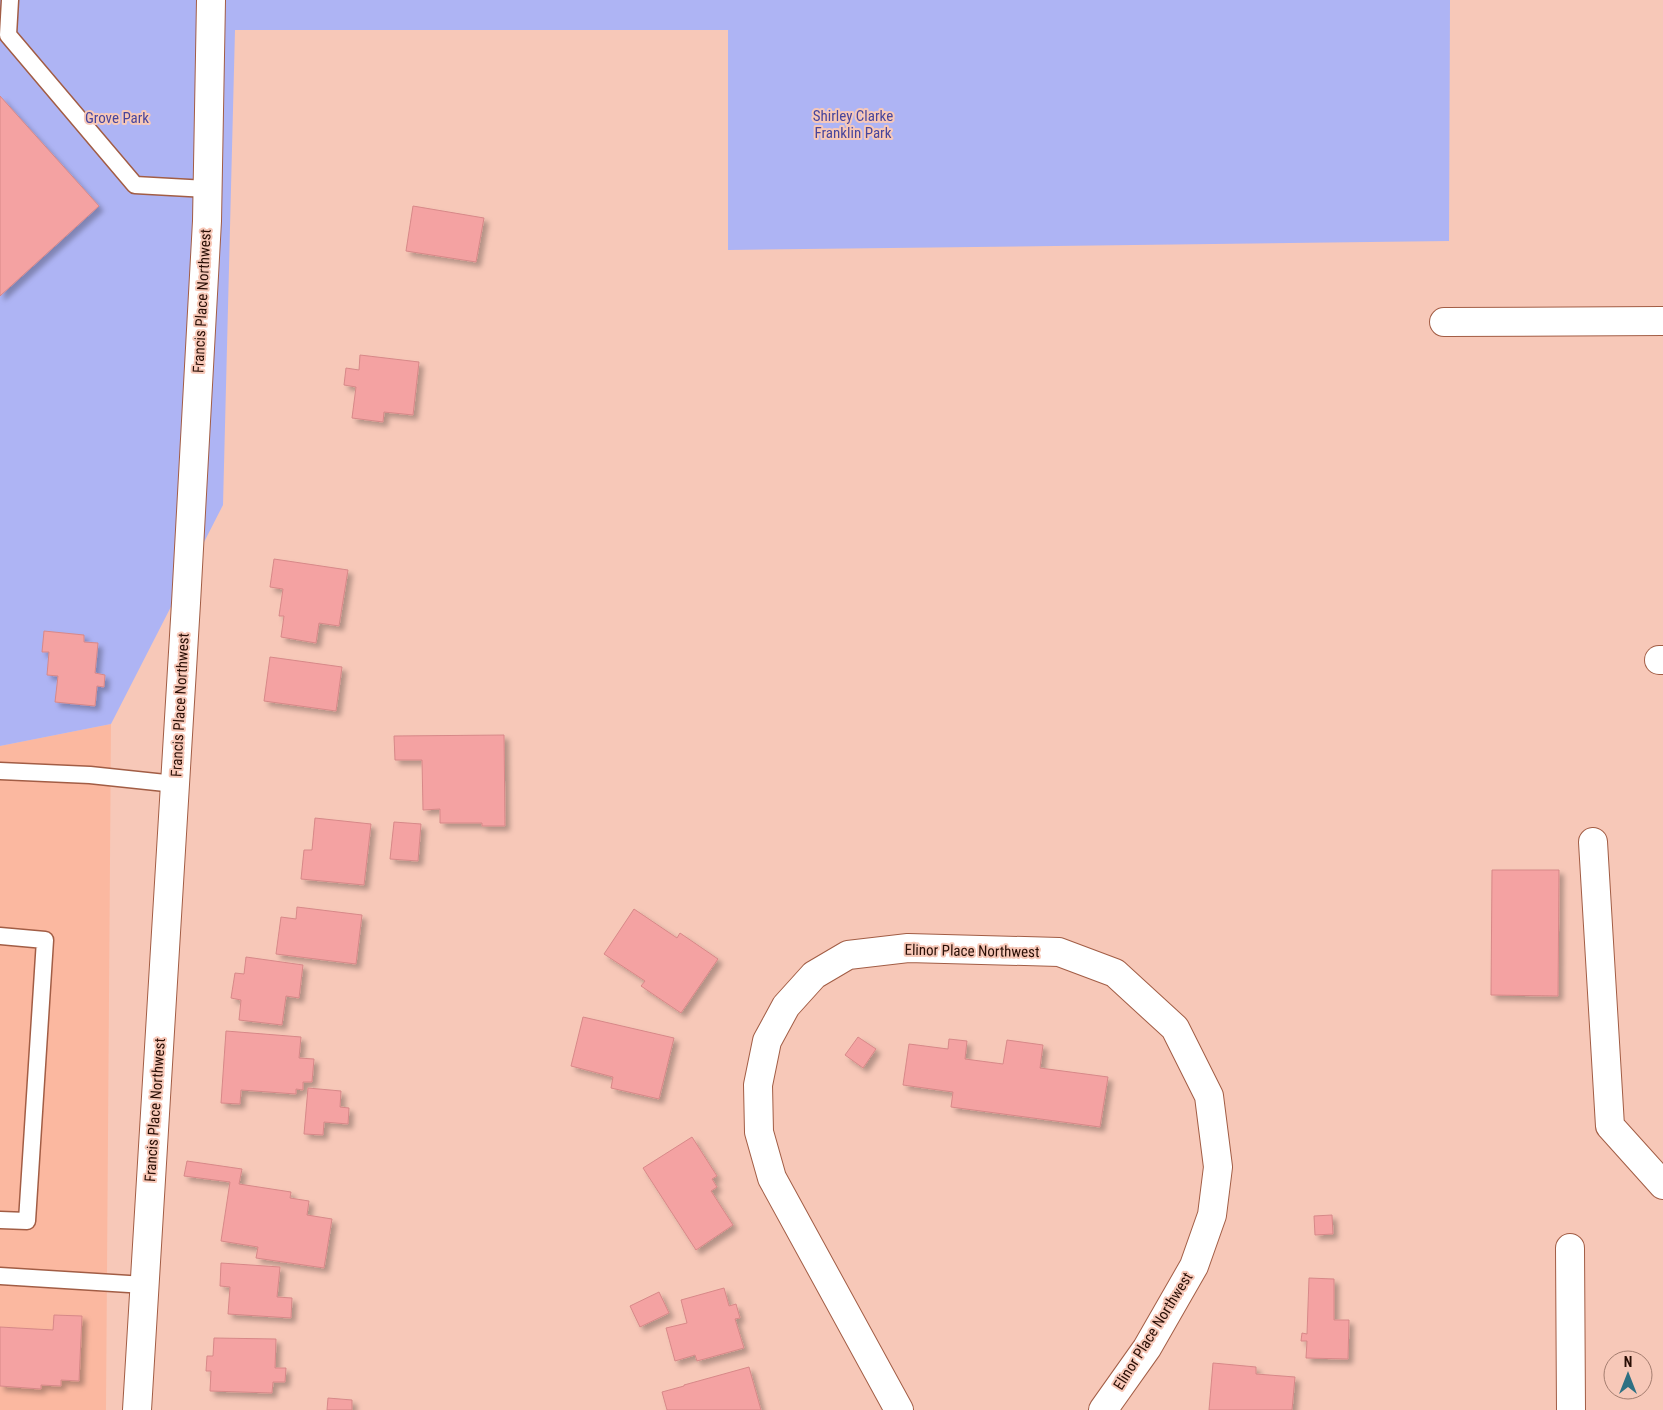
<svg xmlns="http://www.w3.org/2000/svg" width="1663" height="1410" viewBox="0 0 1663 1410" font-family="'Roboto Condensed',sans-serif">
  <defs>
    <filter id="shadow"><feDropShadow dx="4.5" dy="4.5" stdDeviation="2.5" flood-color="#0004"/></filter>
  </defs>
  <rect width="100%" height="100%" fill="#f7c8b8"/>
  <!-- built -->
  <path fill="#fbb8a0" d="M111 724 106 1410H0V746Z"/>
  <!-- green -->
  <path fill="#aeb4f4" d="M0 0H1450L1449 241 728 250V30H235L223 505 111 724 0 746Z"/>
  <!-- building -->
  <g fill="#f4a2a2" stroke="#d78888" filter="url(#shadow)">
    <path d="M0 96 99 206 0 296Z"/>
    <path d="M413 206 484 218 476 262 406 251Z"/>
    <path d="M360 355 419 362 413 415 384 412 383 422 352 418 356 387 344 385 346 368 359 370Z"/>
    <path d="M274 559 348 570 339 626 319 623 316 643 281 637 284 616H279L283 589 270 587Z"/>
    <path d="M44 631 84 635V642L98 643 95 673 105 675 104 687 97 686 95 706 55 702 58 676 47 675 49 652H42Z"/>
    <path d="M270 657 342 667 336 711 264 701Z"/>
    <path d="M504 735 505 826H482V823H440V809L423 810 422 760H395L394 736Z"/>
    <path d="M315 818 371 824 364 885 301 879 304 850H312Z"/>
    <path d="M394 822 421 824 418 861 390 859Z"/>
    <path d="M1492 870H1559L1558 996 1491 995Z"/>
    <path d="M297 907 362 915 356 964 276 954 281 917 296 919Z"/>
    <path d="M634 909 677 938 680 933 718 959 681 1013 641 986 645 981 604 954Z"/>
    <path d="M246 957 303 965 299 998 286 996 282 1025 239 1020 241 1000 231 998 235 973 244 974Z"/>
    <path d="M583 1017 674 1038 659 1099 611 1088 613 1077 571 1066Z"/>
    <path d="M226 1031 301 1037 299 1058 314 1059 312 1082H303V1090L296 1089V1094L241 1090 240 1104 221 1103Z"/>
    <path d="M858 1037 876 1049 863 1068 845 1055Z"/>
    <path d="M949 1039 967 1041 965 1059 1003 1064 1007 1040 1043 1045 1040 1068 1108 1077 1100 1127 951 1107 953 1092 903 1085 909 1044 948 1049Z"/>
    <path d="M308 1088 341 1091 340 1107 349 1108 348 1124 324 1122 323 1135 304 1134Z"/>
    <path d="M692 1137 717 1176 712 1179 717 1187 711 1191 733 1225 696 1250 643 1168Z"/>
    <path d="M187 1161 242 1169 239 1184 291 1192 290 1198 309 1201 307 1215 332 1219 324 1268 256 1258 258 1247 221 1241 230 1182 184 1176Z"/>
    <path d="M1332 1215 1333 1234 1315 1235 1314 1216Z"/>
    <path d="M221 1263 280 1267 277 1297 292 1298 291 1318 228 1314 230 1287 220 1286Z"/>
    <path d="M1309 1278 1334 1279V1320H1349L1348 1359 1306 1358 1307 1341H1301L1302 1333 1307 1334Z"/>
    <path d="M724 1288 729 1306 736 1304 740 1318 735 1319 744 1348 697 1361 695 1355 675 1361 666 1328 687 1323 681 1300Z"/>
    <path d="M659 1292 669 1313 640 1327 630 1306Z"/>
    <path d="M54 1315 82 1316 79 1381 61 1380V1386L41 1385V1389L0 1386V1327L53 1330Z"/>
    <path d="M214 1338 276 1339 275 1368H286L285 1382H273L272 1393 210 1391 211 1371H206L207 1356H213Z"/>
    <path d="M1213 1363 1256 1367V1374L1295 1377 1292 1410H1209Z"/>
    <path d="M749 1367 761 1410H667L662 1392 684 1386V1385Z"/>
    <path d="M328 1398 352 1400V1410H327Z"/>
  </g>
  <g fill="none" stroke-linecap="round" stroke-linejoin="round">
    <!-- lane casing -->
    <g stroke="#a25d45" stroke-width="19">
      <g id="lane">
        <path d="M10 0 8 35 135 185 207 189"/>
        <path d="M0 771 90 775 175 784"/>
        <path d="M0 936 45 940 27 1221 0 1220"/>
        <path d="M0 1276 145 1285"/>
      </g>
    </g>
    <!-- street casing -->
    <g stroke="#a25d45" stroke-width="30">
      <g id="street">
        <path d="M1444 322 1663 321"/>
        <path d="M1659 660H1663"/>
        <path d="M1593 842 1610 1126 1663 1185"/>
        <path d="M1570 1248 1571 1410"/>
        <path d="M137 1410 186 603 207 221 211 0"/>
        <path d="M899 1410 772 1178 759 1132 758 1085 767 1041 786 1006 814 975 848 955 908 948 1059 952 1115 973 1175 1028 1209 1096 1218 1167 1212 1215 1194 1266 1147 1348 1103 1410"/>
      </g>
    </g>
    <!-- lane -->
    <use href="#lane" stroke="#fff" stroke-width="16"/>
    <!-- street -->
    <use href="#street" stroke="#fff" stroke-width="28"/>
  </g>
  <g text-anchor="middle" stroke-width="4" stroke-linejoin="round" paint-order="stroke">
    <!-- park labels -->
    <g font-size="15" fill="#47459c" stroke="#f7c8b8">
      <text x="853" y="121">Shirley Clarke<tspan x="853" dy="17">Franklin Park</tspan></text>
      <text x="117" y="123">Grove Park</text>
    </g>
    <!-- street labels -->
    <g font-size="15" fill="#290e05" stroke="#f7c8b8">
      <text transform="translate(202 301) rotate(-87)" y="5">Francis Place Northwest</text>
      <text transform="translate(180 705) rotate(-87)" y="5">Francis Place Northwest</text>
      <text transform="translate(972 951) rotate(1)" y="5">Elinor Place Northwest</text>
      <text transform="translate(155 1110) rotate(-86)" y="5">Francis Place Northwest</text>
      <text transform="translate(1153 1331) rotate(-58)" y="5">Elinor Place Northwest</text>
    </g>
  </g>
  <!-- north arrow -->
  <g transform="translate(1628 1375)"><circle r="24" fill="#f7c8b8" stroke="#a57e70"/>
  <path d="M0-4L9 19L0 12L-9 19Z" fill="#2f7083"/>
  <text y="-8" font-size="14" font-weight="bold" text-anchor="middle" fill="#290e05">N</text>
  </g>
</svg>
